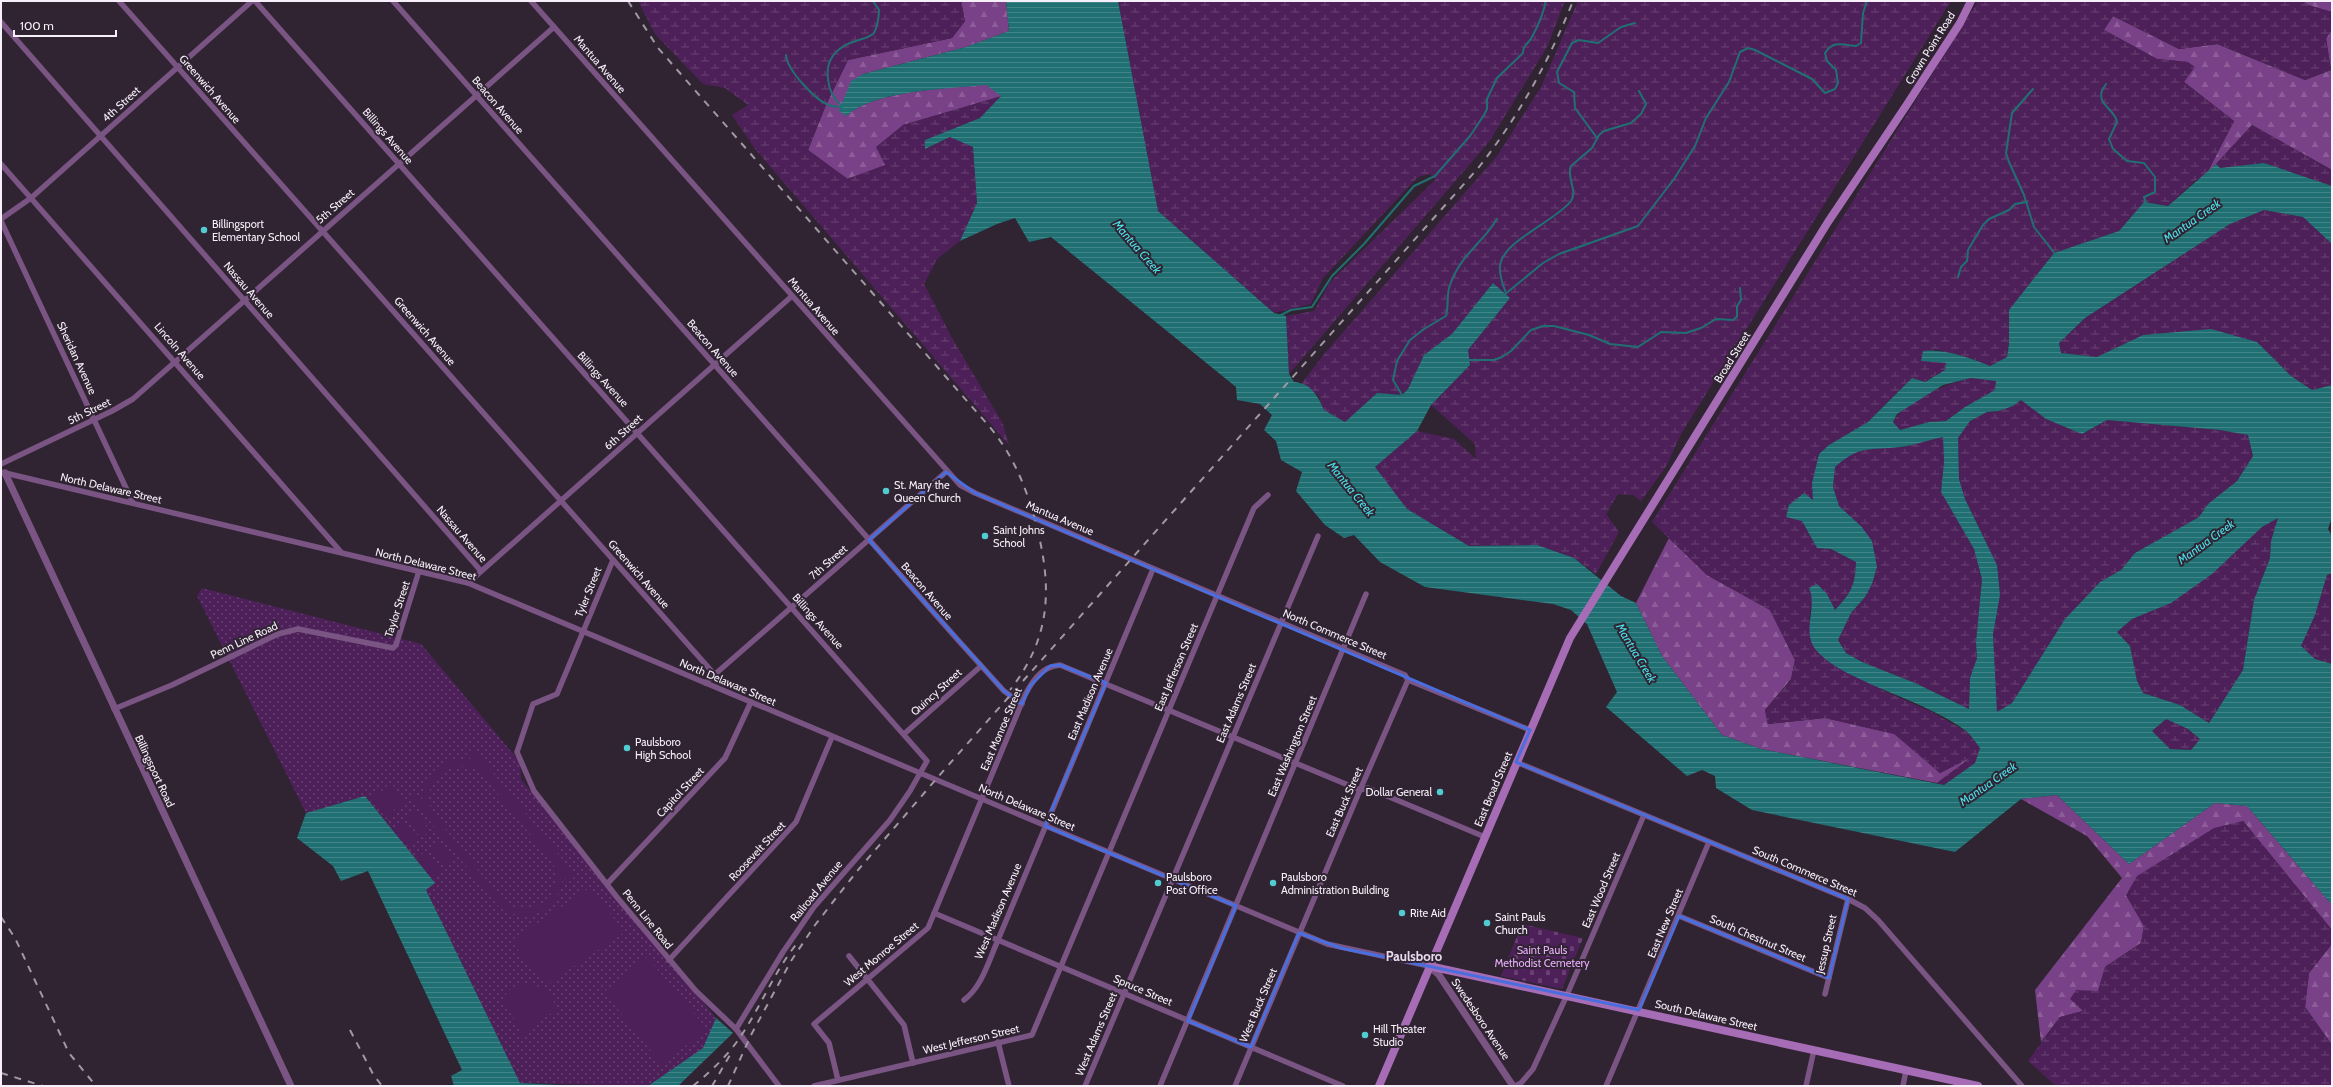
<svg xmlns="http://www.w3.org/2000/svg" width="2333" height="1087" viewBox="0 0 2333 1087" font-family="Cabin,sans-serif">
  <defs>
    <pattern id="green-dots" width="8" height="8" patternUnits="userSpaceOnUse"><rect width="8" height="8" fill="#4e205a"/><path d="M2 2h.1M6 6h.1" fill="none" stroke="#684172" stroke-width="1.8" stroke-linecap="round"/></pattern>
    <pattern id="forest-firs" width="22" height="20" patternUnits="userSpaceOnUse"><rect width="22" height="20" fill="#794187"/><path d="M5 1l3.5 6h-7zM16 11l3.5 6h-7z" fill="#8d5d99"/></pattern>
    <pattern id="wetland-marsh" width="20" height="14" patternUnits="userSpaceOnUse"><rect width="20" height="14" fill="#4e205a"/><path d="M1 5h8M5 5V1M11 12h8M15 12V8" fill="none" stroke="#684172"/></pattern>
    <pattern id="cemetery-stones" width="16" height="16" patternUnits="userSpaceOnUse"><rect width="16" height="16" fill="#4e205a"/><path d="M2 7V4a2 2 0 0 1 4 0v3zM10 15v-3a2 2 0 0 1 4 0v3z" fill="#684172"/></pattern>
    <pattern id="water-rules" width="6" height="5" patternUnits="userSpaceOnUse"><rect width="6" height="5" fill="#207073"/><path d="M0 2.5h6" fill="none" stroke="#418588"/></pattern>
  </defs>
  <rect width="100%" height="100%" fill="#302433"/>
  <!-- green -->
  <path fill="url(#green-dots)" d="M202 588 421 644 520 762 521 779 716 1018 704 1048 648 1086 520 1083 426 890 434 883 365 796 306 813 197 596Z"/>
  <!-- forest -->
  <g fill="url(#forest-firs)">
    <path d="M961 1H1006L1009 31 966 47 863 74 846 116C875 90 947 89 986 84L1002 96 903 125 886 165 847 179 808 150 826 105 848 60 952 38 965 21Z"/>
    <path d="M2303 1H2332V12L2308 5Z"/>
    <path d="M2113 16 2179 49 2217 44 2305 80 2331 70 2326 38 2332 29V170L2252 125 2206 175 2234 121 2184 82 2188 62 2157 59 2104 30Z"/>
    <path d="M1669 538 1707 575 1770 610 1795 660 1791 679 1765 710 1768 724 1825 718 1895 734 1940 773 1973 756 1937 783 1761 749 1722 735 1662 656 1636 603Z"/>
    <path d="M2057 795 2129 864 2215 803 2247 806 2332 905V930L2243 821 2126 895 2144 926 2141 943 2105 967 2098 992 2083 1011 2060 1017 2041 1042 2035 990 2122 878 2087 836 2021 799Z"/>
    <path d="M2332 944V1045L2305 1007 2309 973Z"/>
  </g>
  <!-- wetland -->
  <g fill="url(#wetland-marsh)">
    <path d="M638 1H961L965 21 952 38 848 60 826 105 808 150 848 179 885 165 876 147 903 125 1002 96 980 118 925 140 926 149 950 137 973 146 977 203 960 241 937 259 924 284 952 338 1003 424 1009 445 755 149 732 115 748 105 725 88 703 84 655 34Z"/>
    <path d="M1118 1H1565L1547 47 1489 142 1289 374 1286 316 1314 311 1330 282 1436 179 1430 174 1420 176 1414 181 1323 278 1311 304 1274 313 1158 211Z"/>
    <path d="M1578 1H1951L1681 434 1667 465 1641 501 1633 495 1618 494 1606 514 1619 532 1596 574 1574 558 1537 545 1469 546 1407 509 1374 467 1417 431 1454 439 1476 459 1475 444 1431 405 1470 365 1468 350 1510 298 1493 284 1452 334 1424 355 1408 389 1402 395 1377 393 1345 422 1324 410 1318 395 1302 383 1325 353 1497 156 1541 87Z"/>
    <path d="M1978 1H2303L2308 5 2332 12V29L2326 39 2331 70 2305 80 2218 44 2179 49 2113 16 2104 30 2157 59 2188 62 2195 67 2184 82 2234 121 2206 175 2196 180 2168 206 2144 202 2119 231 2054 253 2009 310V344L2007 357 1990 366 1970 358 1934 349V362L1946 363 1945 370 1924 382 1912 378 1868 422 1829 445 1819 454 1812 483 1814 500 1802 521 1817 548 1831 549 1856 562C1855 586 1851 593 1835 610L1827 594 1813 597 1809 619 1882 690 1930 711 1967 732 1980 748 1975 763 1944 785 1937 783 1970 758 1940 773 1894 734 1825 718 1768 724 1765 710 1791 680 1795 660 1770 610 1707 575 1652 522Z"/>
    <path d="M2252 125 2332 170V186L2264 163 2220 168 2216 164Z"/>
    <path d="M2264 210 2303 217 2332 244V385L2312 390 2291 376 2257 342 2143 335 2097 357 2061 353 2059 343 2085 318 2230 224Z"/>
    <path d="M1971 378 1997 381 1995 390 1965 407 1946 421 1929 422 1900 430 1893 422C1906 399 1946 384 1971 378Z"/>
    <path d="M2021 400 2046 419 2082 434 2107 420 2220 430 2248 435 2253 456 2237 481 2208 504 2199 517 2135 553 2121 570 2100 582 2065 619 2012 703 1997 713 1993 634 2000 595 1997 565 1965 499 1959 479 1958 438 1970 421 1987 412 1999 411 2013 406Z"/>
    <path d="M1943 436 1944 462 1941 492 1974 549 1982 579 1976 642 1977 658 1970 678 1969 709 1915 683 1862 662 1846 653 1838 640 1851 613 1865 597 1872 584 1877 567 1861 526 1839 506 1833 487 1835 467 1850 454 1858 450 1907 446Z"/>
    <path d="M2278 518 2271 541 2270 558 2254 600 2243 670 2209 723 2180 705 2143 693 2137 681 2130 646 2117 632 2132 619 2171 603 2262 527Z"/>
    <path d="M2332 573V664L2315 659 2301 646 2315 615 2327 575Z"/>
    <path d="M2166 719 2188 729 2200 739 2191 750 2170 749 2152 731Z"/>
    <path d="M2243 821 2332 930V944L2309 973 2305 1007 2332 1045V1086H2056L2028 1061 2060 1017 2083 1011 2070 999 2076 990 2098 991 2105 967 2141 943 2144 926 2126 895 2137 876 2214 828Z"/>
  </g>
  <!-- cemetery -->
  <path fill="url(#cemetery-stones)" d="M1522 924 1583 938 1562 989 1501 976Z"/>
  <!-- pitch -->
  <g fill="#4e205a" fill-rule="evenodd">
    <path d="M473 748 576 876 569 882 563 875C562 910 527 927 499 907L411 798 416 794 422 800C423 773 444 755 472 760L466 754ZM458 766 470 767 481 773 553 863C566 895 532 922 503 902L432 812C423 790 435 770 458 766Z"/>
    <path d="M391 783 407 802 398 809 382 790Z"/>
    <path d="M379 792 395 811 386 818 371 799Z"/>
    <path d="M415 812 430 831 421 838 406 819Z"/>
    <path d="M403 822 418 840 409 847 394 829Z"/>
    <path d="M438 841 453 860 444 867 429 849Z"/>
    <path d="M426 851 441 870 433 877 417 858Z"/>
    <path d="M589 888 625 932 546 985 511 941Z"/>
    <path d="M647 957 707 1029 662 1065 604 992Z"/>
    <path d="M526 983C542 986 553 992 556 1010L527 1030 522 1036 519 1033 520 1028 503 1001C506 989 515 986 526 983Z"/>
  </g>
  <!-- water -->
  <g fill="url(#water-rules)" fill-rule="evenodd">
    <path d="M1006 1H1118L1158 211 1274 313 1286 316 1289 374 1294 382C1311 383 1318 396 1324 410L1345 422 1377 393 1402 395 1408 389 1424 355 1452 334 1493 283 1510 298 1468 350 1470 365 1431 405 1417 431 1375 467 1407 509 1469 546 1537 545 1574 558 1621 596 1636 603 1662 656 1722 735 1761 749 1944 785 1975 763 1980 748C1976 743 1971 735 1966 731 1937 709 1895 696 1862 680 1845 672 1828 664 1816 650 1801 631 1818 607 1809 588L1817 584 1827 594 1835 610C1851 593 1855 586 1856 562L1831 549 1817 548 1802 521 1786 517 1789 505 1804 493 1813 500 1812 483 1819 454 1829 445 1868 422 1912 378 1925 382 1945 370 1946 363 1921 361 1923 351C1943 348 1971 358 1990 366L2007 357 2009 344V310L2054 253 2119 231 2144 202 2168 206 2216 164 2220 168 2264 163 2332 186V244L2303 217 2264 210 2230 224 2085 318 2059 343 2061 353 2097 357 2143 335 2211 329 2257 342 2291 376 2312 390 2332 385V517L2328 529 2332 536V573L2327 575 2315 615 2301 646 2315 659 2332 664V905L2247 806 2215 803 2129 864 2057 795 2021 799 1955 852 1752 810 1716 788 1715 776 1702 770 1687 776 1606 707 1617 692 1587 624 1571 610 1553 604 1425 587 1380 562 1354 535 1344 538 1325 525 1296 491 1302 472 1281 460 1276 441 1264 430 1272 415 1260 404 1237 400 1236 387 1051 237 1029 242 1015 218 997 224 960 241 977 203 973 147 950 137 925 149V140L980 118 1001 96 986 85C947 89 875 90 846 116L839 111 851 81 863 74 966 47 1009 31ZM1971 378 1996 381 1995 390 1965 407 1946 421 1929 422 1900 430 1893 422 1897 414 1943 385ZM2021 400 2046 419 2082 434 2107 420 2220 430 2248 435 2253 456 2237 481 2208 504 2199 517 2135 553 2121 570 2100 582 2065 619 2012 703 1997 712 1993 634 2000 595 1997 565 1965 499 1959 479 1958 438 1970 421 1987 412 1999 411 2013 406ZM1943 437 1944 462 1941 492 1974 549 1982 579 1976 642 1977 658 1970 678 1969 709 1915 683 1862 662 1846 653 1838 640 1851 613 1865 597 1872 584 1877 567 1872 541 1861 526 1839 506 1833 487 1835 467C1863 442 1873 452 1907 446 1919 444 1931 439 1943 437ZM2278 518 2271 541 2270 558 2254 600 2243 670 2209 723 2180 705 2143 693 2137 681 2130 646 2117 632 2132 619 2171 603 2212 574 2262 527ZM2166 719 2188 729 2200 739 2191 750 2170 749 2152 731Z"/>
    <path d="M365 796 435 883 426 890 520 1083 578 1086H454L451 1076 462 1070 368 871 341 881 333 866 297 838 306 813Z"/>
    <path d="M716 1018 733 1033 678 1086H648L703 1048Z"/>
  </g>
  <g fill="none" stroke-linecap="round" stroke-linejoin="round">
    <!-- stream -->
    <g stroke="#207073" stroke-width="2">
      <path d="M786 55C787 70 817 103 832 106 835 107 839 106 842 107"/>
      <path d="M2106 84C2091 103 2115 108 2117 122L2109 139 2113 149 2127 161 2144 163 2155 177V192L2144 197 2146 204"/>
      <path d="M2033 89 2012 113 2006 153 2009 162 2024 195 2034 227 2056 255"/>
      <path d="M842 106C833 99 829 91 828 79 825 60 837 46 856 41 861 39 868 38 873 34 877 30 879 16 879 10L873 1"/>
      <path d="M1597 138 1575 108 1574 92 1559 83 1557 72 1572 43 1579 40 1598 43 1621 27 1635 23"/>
      <path d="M1958 277 1961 267 1967 261 1968 250 1983 225 1989 219 2009 210 2015 204 2027 202"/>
      <path d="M1506 293C1503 285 1499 276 1500 266 1502 241 1556 221 1571 201 1578 190 1566 178 1571 166L1592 148 1599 135 1604 131 1631 123 1641 114 1646 104 1639 91"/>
      <path d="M1504 295 1543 263 1559 254 1638 226 1674 179 1695 146 1706 118 1729 82 1740 52 1748 48 1755 50 1812 79 1825 93 1835 89 1838 83 1836 70 1827 61 1825 53C1833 40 1844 45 1856 46L1861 43 1863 13 1867 1"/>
      <path d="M1279 316 1291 310 1312 307 1332 276 1364 244 1414 186 1435 176 1470 136 1484 115 1487 109V99L1497 78 1523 53C1523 44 1528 45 1532 37 1538 26 1543 14 1546 1"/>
      <path d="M1467 360H1494L1502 357 1511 351 1531 330 1543 326H1554L1589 335 1610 344 1638 347 1661 332 1686 333 1701 328 1716 319 1733 320 1737 317V306L1741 300 1740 288"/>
      <path d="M1402 395 1393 380 1397 361 1410 340 1424 329 1446 316C1449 306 1446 295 1450 285 1460 255 1482 244 1497 219"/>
    </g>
    <!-- minor -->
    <g stroke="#7a5583" stroke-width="5.5">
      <path d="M119 1 715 675"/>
      <path d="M255 1 927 761 910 791 890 820 814 907 783 952 736 1029"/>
      <path d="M393 1 957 639 1004 691 1022 704"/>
      <path d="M531 1 960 485 975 493 1405 675 1408 680 1530 730"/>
      <path d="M1 22 481 571"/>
      <path d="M1 164 341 552"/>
      <path d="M1 219 31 198 252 1"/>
      <path d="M1 221 133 503"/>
      <path d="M1 464 112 411 133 399 554 27"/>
      <path d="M1 472 468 583 1327 944 1429 966"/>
      <path d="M613 560 557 694 533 704 517 752 534 791 616 896 696 991 736 1029 779 1086"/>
      <path d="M468 583 792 296"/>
      <path d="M705 683 946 472"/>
      <path d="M114 709 172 685 278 634 298 629 393 648 396 645 419 571"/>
      <path d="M904 734 981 666"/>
      <path d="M1516 762 1848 899 1865 908 1878 920 2022 1086"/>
      <path d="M607 884 725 758 751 702"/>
      <path d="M934 913 1343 1086"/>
      <path d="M1679 916 1829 978"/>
      <path d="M849 956 904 1025 913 1063"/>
      <path d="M669 960 796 822 832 737"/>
      <path d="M1825 994 1848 899"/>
      <path d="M964 1000C982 987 989 960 998 940L1153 569"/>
      <path d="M998 1042 1009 1086"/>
      <path d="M838 1080 829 1043 814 1024 928 928 1025 695C1034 678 1042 667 1060 665L1360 790 1368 788 1485 837"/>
      <path d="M814 1086 1032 1035 1254 508 1268 495"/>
      <path d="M1085 1086 1318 536"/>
      <path d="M1160 1086 1366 594"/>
      <path d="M1235 1086 1360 790 1408 680"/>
      <path d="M1515 1086 1521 1083 1533 1069 1567 995 1644 815"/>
      <path d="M1606 1086 1709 842"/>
      <path d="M1806 1086 1814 1050"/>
      <path d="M1903 1086 1906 1070"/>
    </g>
    <!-- tertiary -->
    <g stroke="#7a5583" stroke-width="7">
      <path d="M5 473 291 1086"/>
      <path d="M1429 966 1439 975 1513 1086"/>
    </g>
    <!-- secondary -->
    <g stroke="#a76cb6" stroke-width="8">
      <path d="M1429 966 1978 1086"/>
      <path d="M1379 1086 1570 638 1828 222 1906 106 1960 23 1971 1"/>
    </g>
    <!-- rail -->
    <g stroke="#a198a4" stroke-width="2" stroke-dasharray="7 7" stroke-linecap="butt">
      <path d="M628 1 658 48 988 425C1012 453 1025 484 1035 520 1052 584 1053 635 1010 690"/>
      <path d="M1 917 15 938 69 1053 96 1086"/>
      <path d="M350 1030 373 1074 382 1086"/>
      <path d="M1 1073 43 1086"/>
      <path d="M693 1086C709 1073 724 1059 736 1043 760 1010 773 972 799 941"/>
      <path d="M712 1086 730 1055"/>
      <path d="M728 1086 751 1035 791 961 815 925 858 870 944 770 1479 167C1519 116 1549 61 1573 1"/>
    </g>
  </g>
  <!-- marked area -->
  <path fill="none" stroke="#496edf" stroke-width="3" stroke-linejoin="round" d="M946 472 975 493 1530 730 1516 762 1848 899 1829 978 1679 916 1639 1010 1341 948 1299 933 1251 1047 1188 1021 1236 906 1045 826 1106 683 1060 665 1050 666 1030 686 1022 704 1004 691 869 540Z"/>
  <!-- markers -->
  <g fill="#51ccd1" stroke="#302433" stroke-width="1.5">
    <circle cx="204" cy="230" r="4"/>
    <circle cx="886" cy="491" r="4"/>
    <circle cx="985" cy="536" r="4"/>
    <circle cx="627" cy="748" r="4"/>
    <circle cx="1440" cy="792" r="4"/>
    <circle cx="1158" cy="883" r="4"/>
    <circle cx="1273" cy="883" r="4"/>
    <circle cx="1402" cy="913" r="4"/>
    <circle cx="1487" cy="923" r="4"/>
    <circle cx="1365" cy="1035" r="4"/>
  </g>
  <g text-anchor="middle" stroke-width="4" stroke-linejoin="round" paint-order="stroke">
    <!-- street labels -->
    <g font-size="11" fill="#f7eff9" stroke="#302433">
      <text transform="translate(1930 48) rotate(-58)" y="4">Crown Point Road</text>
      <text transform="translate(600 64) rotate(49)" y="4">Mantua Avenue</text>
      <text transform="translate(210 89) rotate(49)" y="4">Greenwich Avenue</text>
      <text transform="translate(121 104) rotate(-42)" y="4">4th Street</text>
      <text transform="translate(498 105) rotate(49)" y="4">Beacon Avenue</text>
      <text transform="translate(388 136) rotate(49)" y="4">Billings Avenue</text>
      <text transform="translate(335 206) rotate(-41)" y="4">5th Street</text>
      <text transform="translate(249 290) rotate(49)" y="4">Nassau Avenue</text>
      <text transform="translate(814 306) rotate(49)" y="4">Mantua Avenue</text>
      <text transform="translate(425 331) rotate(49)" y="4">Greenwich Avenue</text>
      <text transform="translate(713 348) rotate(49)" y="4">Beacon Avenue</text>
      <text transform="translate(180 351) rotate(49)" y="4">Lincoln Avenue</text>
      <text transform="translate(1732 357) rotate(-58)" y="4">Broad Street</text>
      <text transform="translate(77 358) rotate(65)" y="4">Sheridan Avenue</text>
      <text transform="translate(603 379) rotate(48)" y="4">Billings Avenue</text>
      <text transform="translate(89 411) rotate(-26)" y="4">5th Street</text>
      <text transform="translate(623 432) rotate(-42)" y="4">6th Street</text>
      <text transform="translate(111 488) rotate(13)" y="4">North Delaware Street</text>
      <text transform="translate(1060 518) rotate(23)" y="4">Mantua Avenue</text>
      <text transform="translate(462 534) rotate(49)" y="4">Nassau Avenue</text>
      <text transform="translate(828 562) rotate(-41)" y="4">7th Street</text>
      <text transform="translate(426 564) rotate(14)" y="4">North Delaware Street</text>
      <text transform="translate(639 574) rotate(49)" y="4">Greenwich Avenue</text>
      <text transform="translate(927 591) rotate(49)" y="4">Beacon Avenue</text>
      <text transform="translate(588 592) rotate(-68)" y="4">Tyler Street</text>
      <text transform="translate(397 609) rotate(-72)" y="4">Taylor Street</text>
      <text transform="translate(818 621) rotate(48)" y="4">Billings Avenue</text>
      <text transform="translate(1335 634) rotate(23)" y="4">North Commerce Street</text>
      <text transform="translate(244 640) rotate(-25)" y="4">Penn Line Road</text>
      <text transform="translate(1176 667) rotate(-67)" y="4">East Jefferson Street</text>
      <text transform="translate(728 682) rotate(23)" y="4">North Delaware Street</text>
      <text transform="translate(936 692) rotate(-42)" y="4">Quincy Street</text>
      <text transform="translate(1090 694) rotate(-67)" y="4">East Madison Avenue</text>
      <text transform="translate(1236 703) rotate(-67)" y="4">East Adams Street</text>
      <text transform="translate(1001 729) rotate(-67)" y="4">East Monroe Street</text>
      <text transform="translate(1292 746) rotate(-67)" y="4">East Washington Street</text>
      <text transform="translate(155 771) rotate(65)" y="4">Billingsport Road</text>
      <text transform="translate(1493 789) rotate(-67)" y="4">East Broad Street</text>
      <text transform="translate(680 792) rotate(-47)" y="4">Capitol Street</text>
      <text transform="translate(1344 802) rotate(-66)" y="4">East Buck Street</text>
      <text transform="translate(1027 807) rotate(23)" y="4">North Delaware Street</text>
      <text transform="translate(757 851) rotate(-47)" y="4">Roosevelt Street</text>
      <text transform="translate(1805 871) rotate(23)" y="4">South Commerce Street</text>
      <text transform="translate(1601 890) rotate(-67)" y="4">East Wood Street</text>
      <text transform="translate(816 891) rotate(-51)" y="4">Railroad Avenue</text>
      <text transform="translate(998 911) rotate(-67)" y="4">West Madison Avenue</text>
      <text transform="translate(648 919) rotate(51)" y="4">Penn Line Road</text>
      <text transform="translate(1665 923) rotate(-67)" y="4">East New Street</text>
      <text transform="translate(1758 938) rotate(23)" y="4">South Chestnut Street</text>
      <text transform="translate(1826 944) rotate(-77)" y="4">Jessup Street</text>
      <text transform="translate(881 954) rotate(-40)" y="4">West Monroe Street</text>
      <text transform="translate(1143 990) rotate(23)" y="4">Spruce Street</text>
      <text transform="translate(1258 1005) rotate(-67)" y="4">West Buck Street</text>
      <text transform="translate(1706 1015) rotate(13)" y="4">South Delaware Street</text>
      <text transform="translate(1481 1019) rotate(56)" y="4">Swedesboro Avenue</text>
      <text transform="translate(1096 1034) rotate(-67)" y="4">West Adams Street</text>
      <text transform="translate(971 1039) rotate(-13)" y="4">West Jefferson Street</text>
    </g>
    <!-- poi labels -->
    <g font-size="11" fill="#f7eff9" stroke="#302433" text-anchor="start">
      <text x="212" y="228">Billingsport<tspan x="212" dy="13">Elementary School</tspan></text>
      <text x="894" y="489">St. Mary the<tspan x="894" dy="13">Queen Church</tspan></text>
      <text x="993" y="534">Saint Johns<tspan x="993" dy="13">School</tspan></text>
      <text x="635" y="746">Paulsboro<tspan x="635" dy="13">High School</tspan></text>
      <text x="1432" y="796" text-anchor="end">Dollar General</text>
      <text x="1166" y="881">Paulsboro<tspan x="1166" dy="13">Post Office</tspan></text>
      <text x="1281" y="881">Paulsboro<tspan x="1281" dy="13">Administration Building</tspan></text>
      <text x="1410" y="917">Rite Aid</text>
      <text x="1495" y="921">Saint Pauls<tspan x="1495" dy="13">Church</tspan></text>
      <text x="1373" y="1033">Hill Theater<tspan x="1373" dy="13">Studio</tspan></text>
    </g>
    <!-- park labels -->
    <g font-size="11" fill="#ebaefb" stroke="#302433">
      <text x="1542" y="954">Saint Pauls<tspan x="1542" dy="13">Methodist Cemetery</tspan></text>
    </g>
    <!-- water labels -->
    <g font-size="12" font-style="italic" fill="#4ae0e7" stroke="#302433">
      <text transform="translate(2192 221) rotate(-35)" y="4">Mantua Creek</text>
      <text transform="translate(1137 247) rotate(49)" y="4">Mantua Creek</text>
      <text transform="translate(1351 489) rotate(51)" y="4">Mantua Creek</text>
      <text transform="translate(2206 542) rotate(-36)" y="4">Mantua Creek</text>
      <text transform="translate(1636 653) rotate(59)" y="4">Mantua Creek</text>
      <text transform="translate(1988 784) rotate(-35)" y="4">Mantua Creek</text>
    </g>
    <!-- quarter labels -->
    <g font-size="13" font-weight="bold" fill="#ebdbef" stroke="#302433">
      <text x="1414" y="961">Paulsboro</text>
    </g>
  </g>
  <!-- border -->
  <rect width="2333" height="1087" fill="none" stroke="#f7eff9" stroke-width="4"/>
  <!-- scale -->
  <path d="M14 30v6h102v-6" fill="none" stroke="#f7eff9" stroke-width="2"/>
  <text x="20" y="30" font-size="12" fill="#f7eff9" stroke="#302433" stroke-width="3" paint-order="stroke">100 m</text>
</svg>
